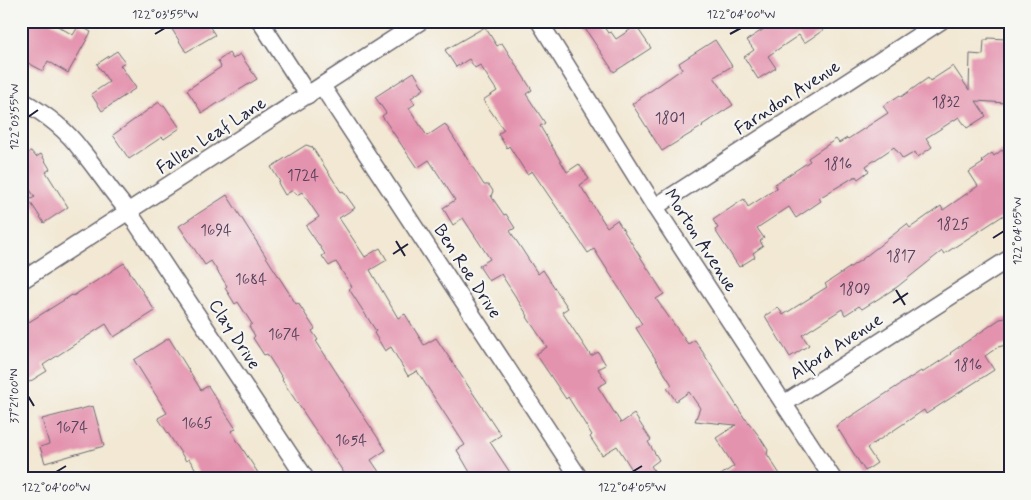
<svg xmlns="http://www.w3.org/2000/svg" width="1031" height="500" viewBox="0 0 1031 500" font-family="Mynerve,sans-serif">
  <rect width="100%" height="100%" fill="#f6f6f2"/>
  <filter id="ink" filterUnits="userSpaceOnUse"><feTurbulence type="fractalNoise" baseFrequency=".02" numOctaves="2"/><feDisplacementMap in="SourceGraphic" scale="10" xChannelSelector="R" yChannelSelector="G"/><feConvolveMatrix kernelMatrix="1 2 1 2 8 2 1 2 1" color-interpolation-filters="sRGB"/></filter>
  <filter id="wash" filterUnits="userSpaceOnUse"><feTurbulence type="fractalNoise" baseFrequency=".0096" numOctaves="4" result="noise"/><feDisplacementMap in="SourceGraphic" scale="20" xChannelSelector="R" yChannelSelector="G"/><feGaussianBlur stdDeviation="1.12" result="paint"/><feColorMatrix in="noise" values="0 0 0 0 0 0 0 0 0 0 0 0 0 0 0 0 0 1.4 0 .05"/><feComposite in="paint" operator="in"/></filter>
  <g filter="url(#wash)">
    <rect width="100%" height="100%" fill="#f2e8d3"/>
    <g id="blocks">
      <!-- building -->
      <g fill="#e493ae">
        <path d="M21 21H49L73 35 79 25 91 32 68 73 48 61 43 71 21 59Z"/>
        <path d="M167 21H206L215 35 186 52Z"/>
        <path d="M580 21H600L608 33 611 32 616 39 636 26 651 48 614 72Z"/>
        <path d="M776 21H837L804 43 799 35 768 56 776 68 758 79 744 57 754 50 747 40Z"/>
        <path d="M485 27 497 46 502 43 532 90 526 94 545 123 540 126 567 172 579 164 589 179 580 185 607 227 617 220 664 294 656 299 688 344 695 340 745 419H746L759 436 768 450 767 454 783 479H715L734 466 716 438 736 425 695 421 700 408 689 392 676 401 667 388 672 385 636 328 642 324 594 249 588 253 532 171 527 174 509 146 507 148 498 134 504 130 483 100 497 91 480 65 475 68 469 59 456 67 445 50Z"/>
        <path d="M988 38 1006 39V41H1009L1008 57H1010V75H1007L1006 103 976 101 986 116 967 128 959 117 926 138 932 147 918 157 915 152 903 159 894 147 866 166 869 171 858 179 856 176 819 198 821 201 796 218 789 207 757 228 764 238 760 241 763 246 753 253 755 257 739 267 715 230 718 228 713 220 744 199 748 207 777 188 775 184 810 161 808 158 836 139 839 143 847 138 848 139 888 113 883 106 900 95 901 97 928 78 930 81 953 66 969 90 970 54 983 55 984 40H988Z"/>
        <path d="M715 40 732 66 714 77 733 105 702 125 703 126 662 151 632 104 682 69 679 63Z"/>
        <path d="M117 51 125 62 120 65 136 88 102 111 91 94 109 82 97 64Z"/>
        <path d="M229 53 233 59 240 54 257 79 202 113 187 90 221 67 218 61Z"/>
        <path d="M414 72 424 89 411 98 415 104 409 108 427 136 445 124 484 185H489L493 191 491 196 504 215 506 214 515 228 510 231 538 274 543 270 568 308 562 312 591 356 598 352 606 365 598 369 607 382 598 387 621 423 634 414 651 440 648 442 659 460 651 466 660 479H638L617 446 602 455 590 437 592 435 568 397 566 399 536 354 547 347 527 317 528 316 501 274 489 281 479 266 490 259 463 218 453 225 443 208 455 200 429 160 417 168 382 116 386 113 375 97Z"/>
        <path d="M159 102 162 106 164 105 180 128 164 139 162 137 129 159 113 135Z"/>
        <path d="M306 145 312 147 341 192 343 191 355 208 339 218 365 257 380 248 387 260 370 270 398 318 405 314 424 345 436 338 501 435 490 442 511 474 504 479H474L457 450 465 445 417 371 408 376 391 347 385 351 374 333 376 331 349 289 352 287 336 262 329 266 322 256 325 254 306 226 319 217 302 192 297 195 293 190 285 195 278 183 280 182 271 167Z"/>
        <path d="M1002 150 1010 163V211L944 254 942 251 897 287 862 309 859 306 845 315 842 309 802 335 809 345 790 357 765 316 778 307 783 315 827 287 825 284 861 260 907 224 910 228 941 206 943 210 978 186 969 172 983 163 981 161 992 153 994 156Z"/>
        <path d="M31 151 36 157 41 154 50 169 46 172 68 207 44 223 29 200 35 197 21 177V158Z"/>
        <path d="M227 195 296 304 298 303 315 329 312 331 318 340 316 341 351 395 350 396 386 450 371 460 384 479H348L282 380 283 379 267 354 264 355 253 338 255 336 249 326 252 324 238 302 235 304 225 288 227 286 211 261 205 265 179 226Z"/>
        <path d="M124 263 155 311 114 337 106 324 43 365 47 371 21 387V327L72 295 73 296Z"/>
        <path d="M1010 317V344L998 347 985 356 994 370 926 414 924 410 867 448 877 463 865 471 836 426 921 371 922 373 951 354 950 353 1000 319Z"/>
        <path d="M169 338 201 390 208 386 236 429 231 431 262 479H202L189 459 186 461 158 418 167 413 134 360Z"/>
        <path d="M93 406 104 446 45 463 40 447 49 444 42 419Z"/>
      </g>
    </g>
  </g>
  <g filter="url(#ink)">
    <use href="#blocks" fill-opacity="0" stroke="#6b6770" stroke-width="1"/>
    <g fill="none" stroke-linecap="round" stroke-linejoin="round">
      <!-- street casing -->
      <g stroke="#6b6770" stroke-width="19">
        <g id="street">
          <path d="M260 21 308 95"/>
          <path d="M539 21 655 207 833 479"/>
          <path d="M322 86 580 479"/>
          <path d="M21 100C44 113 66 129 81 150 98 170 111 192 129 212L306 479"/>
          <path d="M655 207 941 21"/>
          <path d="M21 281 421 21"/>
          <path d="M785 403 1010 258"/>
        </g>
      </g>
      <!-- street -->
      <use href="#street" stroke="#fff" stroke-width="16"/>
    </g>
  </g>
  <!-- ticks -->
  <path fill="none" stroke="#22223b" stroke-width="2" d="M155 34 165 28M730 34 741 28M28 117 38 110M993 238 1004 231M396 241 405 256M393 254 408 244M896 290 905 305M893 303 908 293M28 396 34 406M56 472 66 466M632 472 642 466"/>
  <g text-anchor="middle" stroke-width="4.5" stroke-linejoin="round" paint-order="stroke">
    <!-- number labels -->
    <g font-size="15" fill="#523e58">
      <text x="946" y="107">1832</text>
      <text x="670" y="123">1801</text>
      <text x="838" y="169">1816</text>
      <text x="303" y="180">1724</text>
      <text x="953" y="229">1825</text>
      <text x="216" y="235">1694</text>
      <text x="901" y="261">1817</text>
      <text x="251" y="284">1684</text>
      <text x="855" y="294">1809</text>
      <text x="284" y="339">1674</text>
      <text x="968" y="370">1816</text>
      <text x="197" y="428">1665</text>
      <text x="72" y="432">1674</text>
      <text x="351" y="445">1654</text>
    </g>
    <!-- street labels -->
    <g font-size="18" fill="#22223b" stroke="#f6f6f2">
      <text transform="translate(787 97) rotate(-33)" y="6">Farndon Avenue</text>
      <text transform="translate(211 135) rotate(-33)" y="6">Fallen Leaf Lane</text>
      <text transform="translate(701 240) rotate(57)" y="6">Morton Avenue</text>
      <text transform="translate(468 271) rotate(57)" y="6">Ben Roe Drive</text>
      <text transform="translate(235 334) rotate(57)" y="6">Clay Drive</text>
      <text transform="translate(836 346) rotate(-33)" y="6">Alford Avenue</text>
    </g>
  </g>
  <!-- margin -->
  <rect width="1031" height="500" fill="none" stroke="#f6f6f2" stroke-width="55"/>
  <rect x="28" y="28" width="976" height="444" fill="none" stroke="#22223b" stroke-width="2"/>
  <g font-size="12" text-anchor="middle" fill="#22223b">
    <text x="165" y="18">122°03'55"W</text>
    <text x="741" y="18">122°04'00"W</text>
    <text transform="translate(14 117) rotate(-90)" y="4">122°03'55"W</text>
    <text transform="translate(1017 231) rotate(-90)" y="4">122°04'05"W</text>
    <text transform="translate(14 396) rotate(-90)" y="4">37°21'00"N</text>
    <text x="56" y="491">122°04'00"W</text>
    <text x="632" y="491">122°04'05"W</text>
  </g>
</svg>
